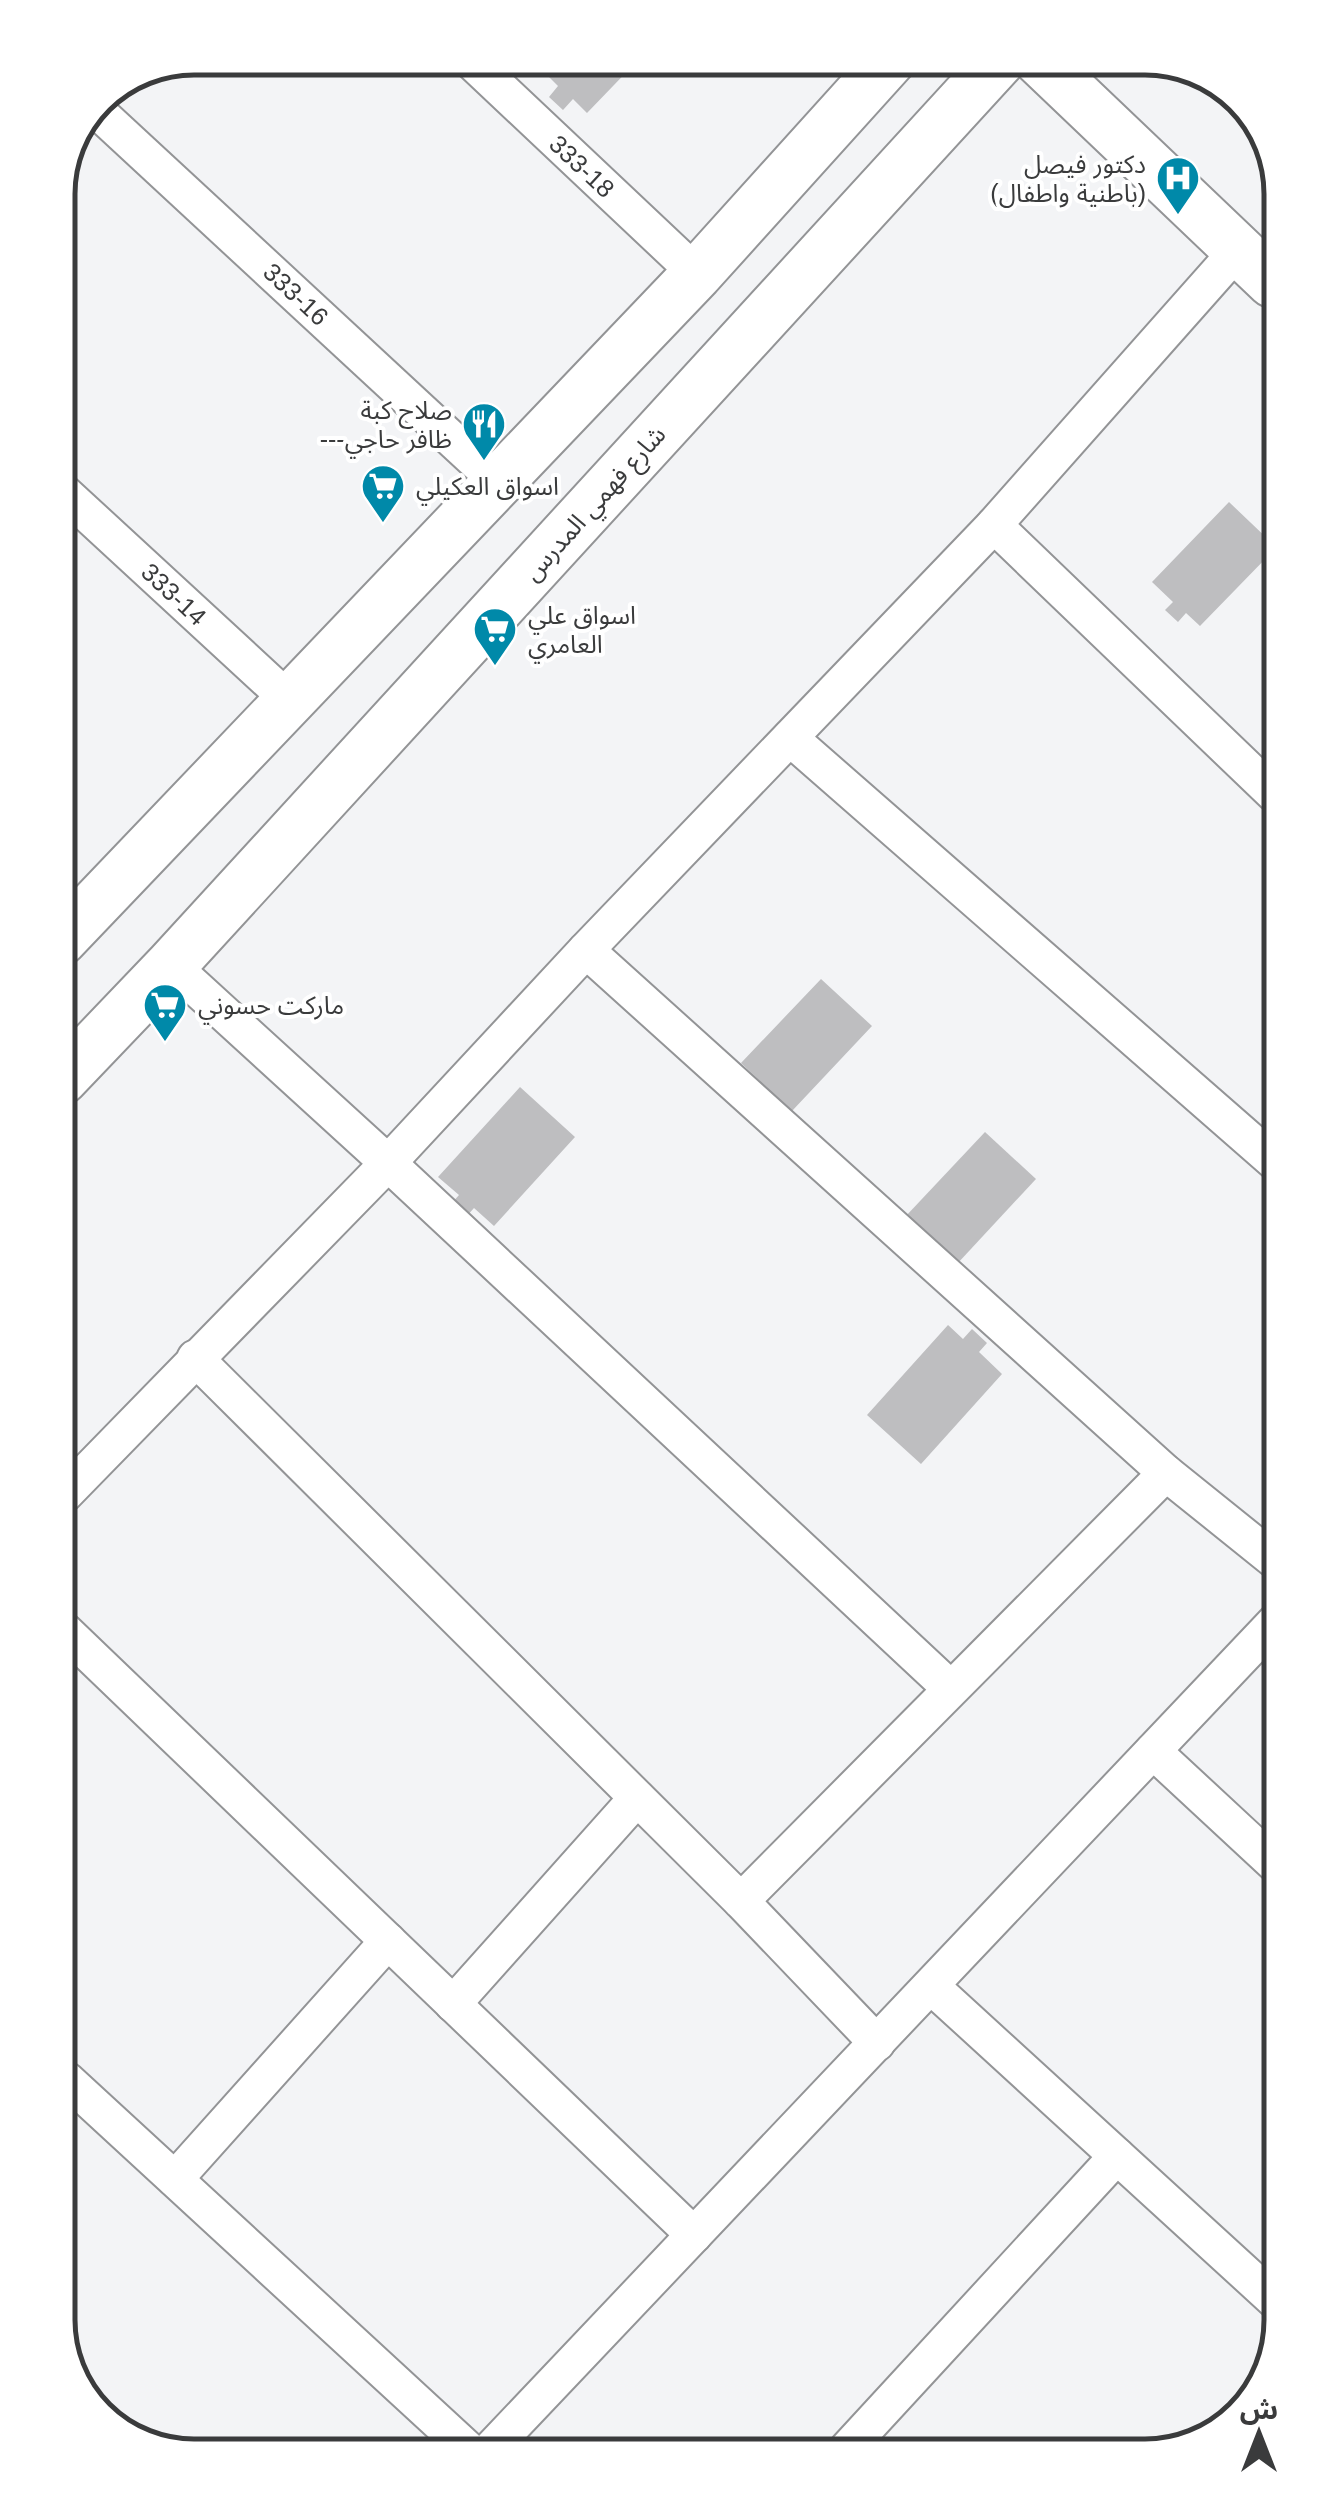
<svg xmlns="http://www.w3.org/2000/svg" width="1339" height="2514" viewBox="0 0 1339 2514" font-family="Helvetica,'Noto Sans Arabic',sans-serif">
  <rect width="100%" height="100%" fill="#f3f4f6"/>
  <!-- building -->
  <g fill="#bebec0">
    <path d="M549 58H640L587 113 573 99 563 110 549 97 558 86 540 68Z"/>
    <path d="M1229 502 1273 544V551L1200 626 1186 613 1178 622 1165 610 1173 602 1152 582Z"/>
    <path d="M821 979 872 1026 792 1111 775 1095 767 1103 753 1088 760 1081 741 1063Z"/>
    <path d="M520 1087 575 1137 494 1226 474 1208 466 1217 451 1204 459 1195 438 1177Z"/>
    <path d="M985 1132 1036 1179 957 1264 905 1217Z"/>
    <path d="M948 1325 963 1339 972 1329 987 1343 979 1352 1002 1374 921 1464 867 1415Z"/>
  </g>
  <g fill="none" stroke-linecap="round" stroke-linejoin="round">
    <!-- street casing -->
    <g stroke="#939496" stroke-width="39">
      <g id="street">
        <path d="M468 58 697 274"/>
        <path d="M93 107 498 482"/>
        <path d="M59 488 290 701"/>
        <path d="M994 525 1274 794"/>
        <path d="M790 738 1276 1163"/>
        <path d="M586 950 1166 1473 1278 1563"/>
        <path d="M171 965 388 1163 950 1688"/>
        <path d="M195 1358 741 1901 877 2043"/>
        <path d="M64 1495 388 1163 586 950 994 525 1237 251"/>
        <path d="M65 1631 694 2235"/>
        <path d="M1153 1751 1279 1868"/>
        <path d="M741 1901 1166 1473"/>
        <path d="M931 1986 1281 2306"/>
        <path d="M453 2004 637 1798"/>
        <path d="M67 2080 472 2453"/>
        <path d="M175 2179 388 1941"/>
        <path d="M847 2449 1117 2156"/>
        <path d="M487 2453 1278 1619"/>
      </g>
    </g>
    <!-- secondary casing -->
    <g stroke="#939496" stroke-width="54">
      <g id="secondary">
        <path d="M1037 58 1272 282"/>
        <path d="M61 940 697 274 892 58"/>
        <path d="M62 1079 171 965 1002 58"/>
      </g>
    </g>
    <!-- street -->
    <use href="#street" stroke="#fff" stroke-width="35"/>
    <!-- secondary -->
    <use href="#secondary" stroke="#fff" stroke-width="50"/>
  </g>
  <!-- icons -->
  <defs>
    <g id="hospital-pin" transform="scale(2.25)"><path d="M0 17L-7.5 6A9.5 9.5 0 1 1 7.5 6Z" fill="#0089a9" stroke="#fff"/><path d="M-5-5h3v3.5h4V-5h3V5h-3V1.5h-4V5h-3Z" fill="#fff"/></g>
    <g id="restaurant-pin" transform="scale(2.25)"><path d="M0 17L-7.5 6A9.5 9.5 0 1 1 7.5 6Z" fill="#0089a9" stroke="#fff"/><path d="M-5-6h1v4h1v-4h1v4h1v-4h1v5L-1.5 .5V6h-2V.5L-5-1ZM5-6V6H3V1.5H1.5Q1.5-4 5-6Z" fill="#fff"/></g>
    <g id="supermarket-pin" transform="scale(2.25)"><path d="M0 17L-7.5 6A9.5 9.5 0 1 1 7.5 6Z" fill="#0089a9" stroke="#fff"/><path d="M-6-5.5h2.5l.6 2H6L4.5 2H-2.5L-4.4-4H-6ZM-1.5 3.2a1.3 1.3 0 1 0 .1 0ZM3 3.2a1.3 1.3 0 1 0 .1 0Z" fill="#fff"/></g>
  </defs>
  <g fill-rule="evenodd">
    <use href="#hospital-pin" x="1178" y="178"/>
    <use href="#restaurant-pin" x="484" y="424"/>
    <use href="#supermarket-pin" x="383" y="486"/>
    <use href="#supermarket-pin" x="495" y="629"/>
    <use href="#supermarket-pin" x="165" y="1005"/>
  </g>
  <g text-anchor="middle" stroke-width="8" stroke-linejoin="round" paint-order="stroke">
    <!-- poi labels -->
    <g font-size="25" fill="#3a3b3c" stroke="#fff" text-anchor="start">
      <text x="1146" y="173" text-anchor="end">دكتور فيصل<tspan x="1146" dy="29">(باطنية واطفال)</tspan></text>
      <text x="452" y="419" text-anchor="end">صلاح كبة<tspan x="452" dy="29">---ظافر حاجي</tspan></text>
      <text x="416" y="495">اسواق العكيلي</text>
      <text x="528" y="624">اسواق علي<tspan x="528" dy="29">العامري</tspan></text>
      <text x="198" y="1014">ماركت حسوني</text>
    </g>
    <!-- street labels -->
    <g font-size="25" fill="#3a3b3c" stroke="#fff">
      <text transform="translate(582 166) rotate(43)" y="9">333-18</text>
      <text transform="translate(296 294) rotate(43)" y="9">333-16</text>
      <text transform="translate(594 503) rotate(-48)" y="9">شارع فهمي المدرس</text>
      <text transform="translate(174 594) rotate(43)" y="9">333-14</text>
    </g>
  </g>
  <!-- crop -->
  <path d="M0 0H1339V2514H0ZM194 75H1145A119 119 0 0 1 1264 194V2320A119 119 0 0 1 1145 2439H194A119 119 0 0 1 75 2320V194A119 119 0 0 1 194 75Z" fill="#fff" fill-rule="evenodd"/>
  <path fill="none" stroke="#3a3b3c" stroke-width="5" d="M194 75H1145A119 119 0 0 1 1264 194V2320A119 119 0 0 1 1145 2439H194A119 119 0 0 1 75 2320V194A119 119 0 0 1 194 75Z"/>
  <!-- north arrow -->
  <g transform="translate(1259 2434)" stroke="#ffffff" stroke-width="8" paint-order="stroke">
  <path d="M0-8L18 38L0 25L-18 38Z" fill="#3a3b3c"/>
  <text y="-15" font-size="28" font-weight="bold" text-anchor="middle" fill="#3a3b3c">ش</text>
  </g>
</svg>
